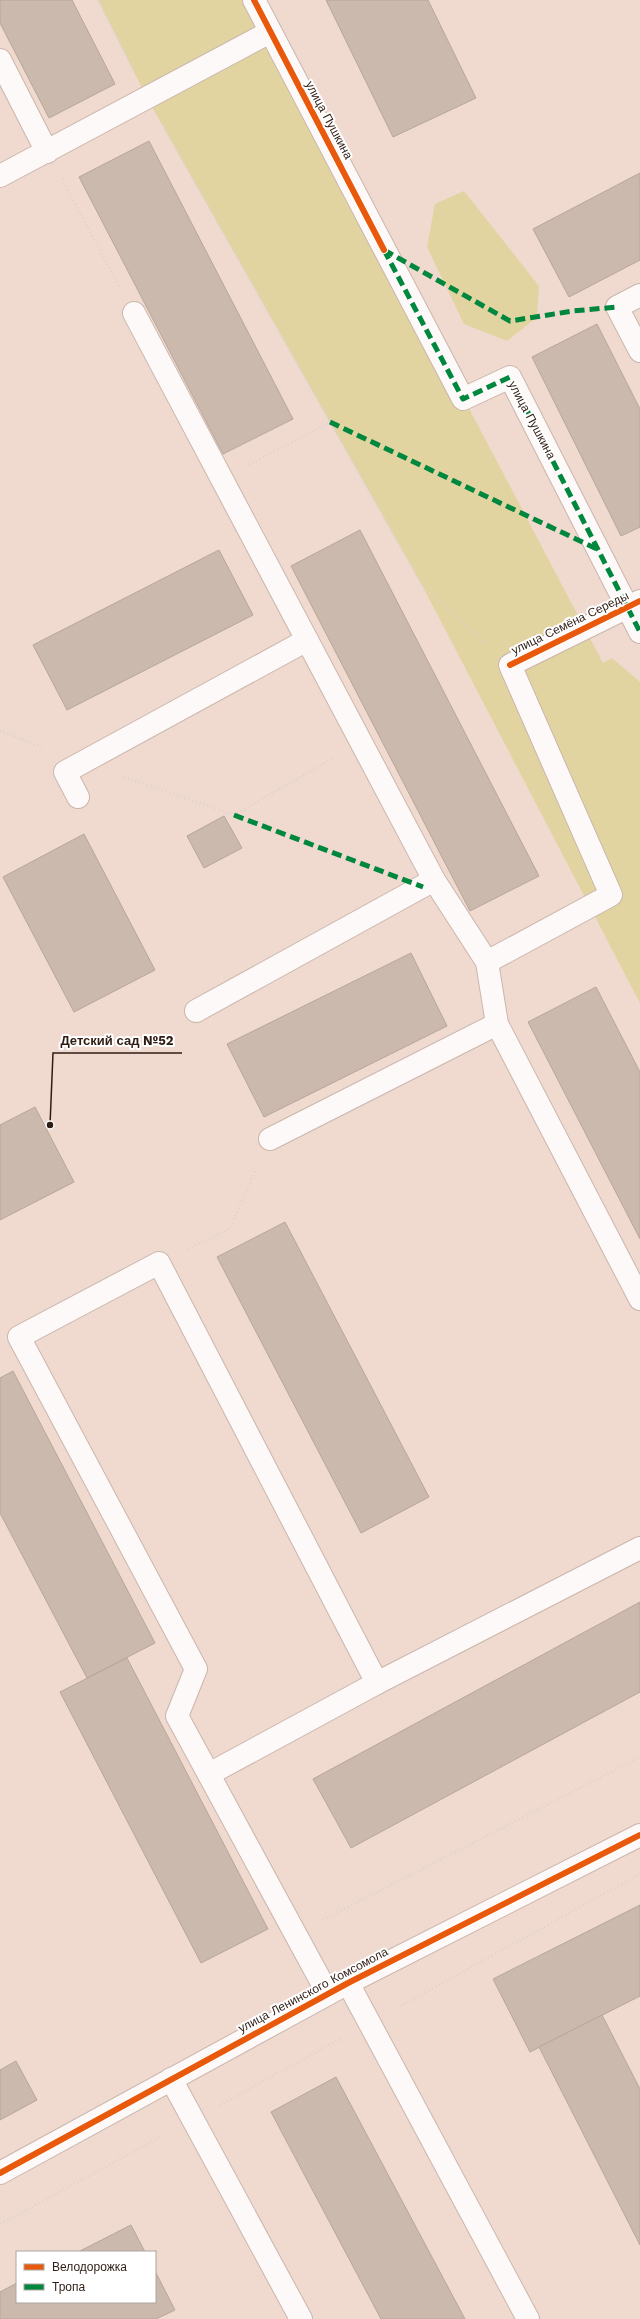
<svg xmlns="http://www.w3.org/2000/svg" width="640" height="2319" viewBox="0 0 640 2319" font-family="'Work Sans',sans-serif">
  <rect width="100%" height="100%" fill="#f0d9ce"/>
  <!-- green -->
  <g fill="#e1d4a1">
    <path d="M98 0H254L603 663 612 658 640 682V1003L423 587 147 98Z"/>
    <path d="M464 191 539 286 537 317 507 341 464 324 427 247 435 204Z"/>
  </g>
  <!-- building -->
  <g fill="#cbb9ad" stroke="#b7a69a">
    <path d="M0 0H72L115 84 49 118 0 23Z"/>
    <path d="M326 0H428L476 98 393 137Z"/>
    <path d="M149 141 293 419 223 454 79 177Z"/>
    <path d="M640 173V260L569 297 533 229Z"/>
    <path d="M597 324 640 409V527L621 536 532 357Z"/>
    <path d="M360 530 539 876 470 911 291 566Z"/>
    <path d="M219 550 253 615 67 710 33 645Z"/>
    <path d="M224 816 242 848 204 868 187 836Z"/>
    <path d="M84 834 155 970 74 1012 3 877Z"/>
    <path d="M411 953 447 1026 264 1117 227 1044Z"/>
    <path d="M596 987 640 1072V1239L528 1022Z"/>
    <path d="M35 1107 74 1182 0 1220V1125Z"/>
    <path d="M285 1222 429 1497 361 1533 217 1257Z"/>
    <path d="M13 1371 155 1643 87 1678 0 1513V1378Z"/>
    <path d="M640 1602V1692L351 1848 313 1779Z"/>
    <path d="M127 1658 268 1929 201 1963 60 1692Z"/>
    <path d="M640 1905V1996L530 2052 493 1979Z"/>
    <path d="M602 2015 640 2089V2245L539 2047Z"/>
    <path d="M16 2061 37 2100 0 2120V2070Z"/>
    <path d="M336 2077 465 2319H381L271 2112Z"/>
    <path d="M131 2225 145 2252H78Z"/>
    <path d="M155 2271 175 2310 156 2319H0V2292L17 2283V2302H155Z"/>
  </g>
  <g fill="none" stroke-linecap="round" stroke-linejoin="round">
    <!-- minor casing -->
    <g stroke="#cab6ac" stroke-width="24">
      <g id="minor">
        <path d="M254 0 463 399 510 377 640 632"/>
        <path d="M0 60 47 152"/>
        <path d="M0 176 270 32"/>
        <path d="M640 295 617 307 640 351"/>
        <path d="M134 313 434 880 487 962"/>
        <path d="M640 601 510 665 611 895 487 962 497 1024 640 1299"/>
        <path d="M78 797 65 772 307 640"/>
        <path d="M196 1011 434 880"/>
        <path d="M270 1139 497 1024"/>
        <path d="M209 1774 377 1683 640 1548"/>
        <path d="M348 1983 528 2319"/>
        <path d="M328 1994 177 1716 196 1669 19 1337 159 1263 377 1683"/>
        <path d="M171 2079 301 2319"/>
        <path d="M0 2173 348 1983 640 1835"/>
      </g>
    </g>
    <!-- path -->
    <g stroke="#dbd3d0" stroke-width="2.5" stroke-dasharray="1 3" stroke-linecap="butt">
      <path d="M98 0 134 70"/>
      <path d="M162 124 423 587 487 644"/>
      <path d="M62 179 119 286"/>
      <path d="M249 465 330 422"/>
      <path d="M0 731 45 748"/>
      <path d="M124 777 234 815 334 758"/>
      <path d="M188 1249 230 1228 257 1167"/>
      <path d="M323 1920 640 1757"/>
      <path d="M397 2008 640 1874"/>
      <path d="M220 2105 342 2038"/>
      <path d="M0 2224 164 2135"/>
    </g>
    <!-- minor -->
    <use href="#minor" stroke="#fdf9f8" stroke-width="22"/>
    <!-- quiet -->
    <g stroke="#00873e" stroke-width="5" stroke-dasharray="10 5" stroke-linecap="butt">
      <path d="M384 250 463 399 510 377 640 632"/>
      <path d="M384 250 510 321 573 311 617 307"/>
      <path d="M330 422 599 550"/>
      <path d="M234 815 423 887"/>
    </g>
    <!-- cycleway casing -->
    <g stroke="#fff" stroke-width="8">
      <g id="cycleway">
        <path d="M254 0 384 250"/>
        <path d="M510 665 640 601"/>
        <path d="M0 2173 348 1983 640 1835"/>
      </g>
    </g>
    <!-- cycleway -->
    <use href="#cycleway" stroke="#e8590c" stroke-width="6"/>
  </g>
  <g text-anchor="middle" stroke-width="4" stroke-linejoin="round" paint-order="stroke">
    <!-- street labels -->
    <g font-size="12" fill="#2f1d14" stroke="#fff">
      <text transform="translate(329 120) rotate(62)" y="4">улица Пушкина</text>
      <text transform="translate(532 420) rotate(62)" y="4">улица Пушкина</text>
      <text transform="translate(570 623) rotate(-26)" y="4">улица Семёна Середы</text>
      <text transform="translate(313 1990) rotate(-28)" y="4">улица Ленинского Комсомола</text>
    </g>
  </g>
  <!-- callouts -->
  <path fill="none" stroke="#2f1d14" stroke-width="1.5" d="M50 1125L53 1053H182"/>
  <circle fill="#2f1d14" stroke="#fff" stroke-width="1.5" cx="50" cy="1125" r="4"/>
  <g font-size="13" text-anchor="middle" font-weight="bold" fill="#2f1d14" stroke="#fff" stroke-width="4" stroke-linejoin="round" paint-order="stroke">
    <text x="117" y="1045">Детский сад №52</text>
  </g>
  <!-- legend -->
  <rect x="16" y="2251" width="140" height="52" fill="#ffffff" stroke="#aca5a1"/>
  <rect x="24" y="2264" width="20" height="6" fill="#e8590c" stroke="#aca5a1"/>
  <text x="52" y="2271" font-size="12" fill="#2f1d14">Велодорожка</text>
  <rect x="24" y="2284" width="20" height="6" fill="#00873e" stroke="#aca5a1"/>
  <text x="52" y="2291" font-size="12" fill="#2f1d14">Тропа</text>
</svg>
